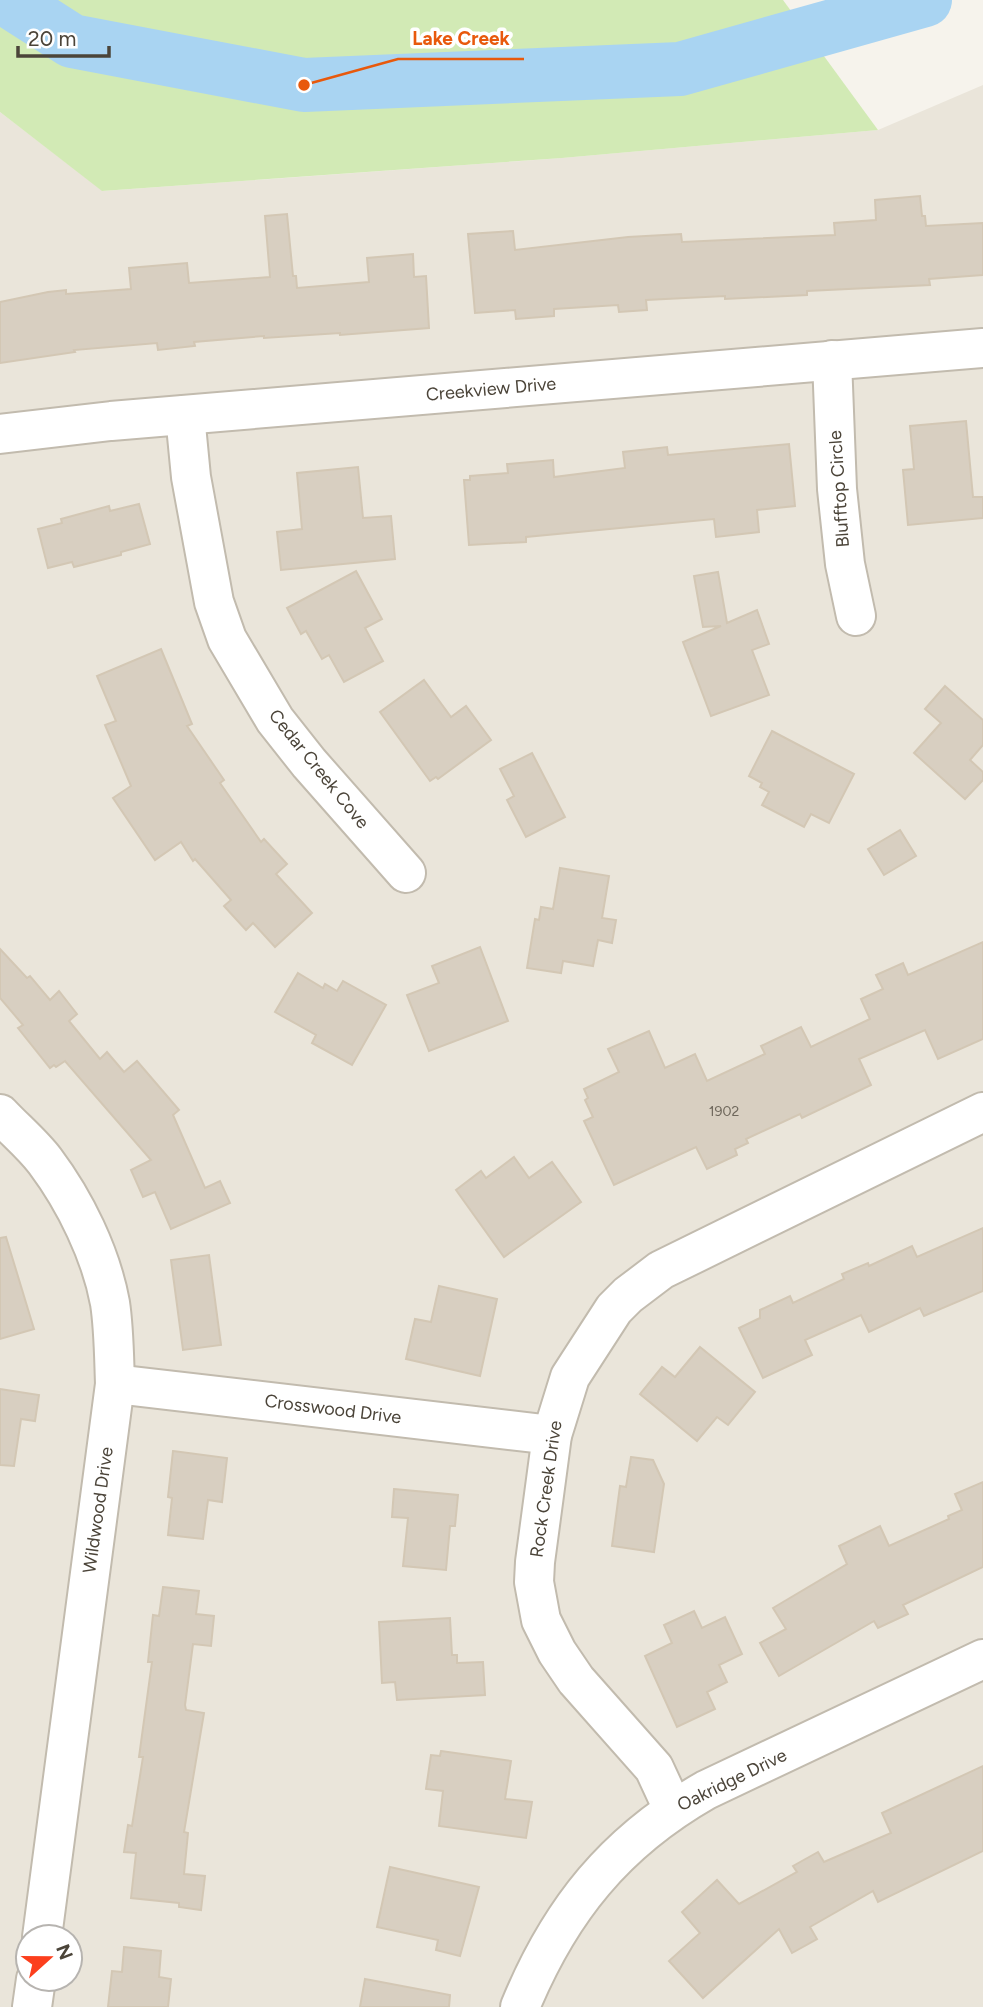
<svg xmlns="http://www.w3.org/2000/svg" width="983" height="2007" viewBox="0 0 983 2007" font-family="Figtree,sans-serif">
  <rect width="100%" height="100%" fill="#f6f3ec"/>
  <!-- residential -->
  <path fill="#eae5da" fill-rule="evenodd" d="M983 85V2007H0V112L103 191 562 158 878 130ZM28 1937H70V1979H28Z"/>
  <!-- green -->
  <path fill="#d2eab5" d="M0 0H783L878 130 562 158 102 191 0 112Z"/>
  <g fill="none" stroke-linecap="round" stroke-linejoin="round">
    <!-- river -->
    <path stroke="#a9d4f2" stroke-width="54" d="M8 0 72 41 304 85 680 69 925 0"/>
  </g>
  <!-- building -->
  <g fill="#d8cfc1" stroke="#d3c7b4" stroke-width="2">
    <path d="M920 196 922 216H925L926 226 983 223V275L929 279 930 285 807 291V295L725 299V296L646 300 647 310 619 312 618 305 554 309V316L516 319 515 310 475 313 468 234 513 231 515 250 628 237 681 234 682 242 835 235 834 223 876 220 875 200Z"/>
    <path d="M287 214 293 276H296L297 288 369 282 367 258 413 254 414 277 426 276 429 328 340 335V333L264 338V336L194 342 195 346 158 350 157 343 74 350 75 352 0 363V302L48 292 66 290V294L131 289 129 268 187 263 189 283 270 277 265 216Z"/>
    <path d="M966 421 973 497H983V518L908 525 903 470 914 469 910 426Z"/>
    <path d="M789 444 795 506 757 510 759 532 716 537 714 519 526 537V542L469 545 464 480H470V476L508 473 507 464 553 460 554 477 625 468 623 452 667 447 668 455Z"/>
    <path d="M358 467 363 518 391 516 395 559 281 570 277 532 302 529 297 473Z"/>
    <path d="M139 504 150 544 121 552V555L74 567 72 562 48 568 38 529 62 523 61 519 109 506 110 511Z"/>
    <path d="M356 571 382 619 365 628 383 661 344 682 329 655 322 659 306 631 301 634 287 608Z"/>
    <path d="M718 572 727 623 757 610 769 644 752 650 769 695 711 716 683 642 721 626 703 627 694 576Z"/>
    <path d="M161 649 192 724 187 726 224 780 220 783 261 842 264 839 287 864 276 874 312 913 275 947 253 923 246 930 224 906 231 900 195 859 193 861 181 842 155 860 113 798 131 786 105 725 116 721 97 676Z"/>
    <path d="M424 680 451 717 466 706 491 740 438 779 436 777 430 781 380 712Z"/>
    <path d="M945 686 983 720V745L970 760 983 772V780L965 799 914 753 941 723 925 709Z"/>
    <path d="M772 731 854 774 829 823 811 814 804 827 762 805 769 792 760 787 762 783 749 776Z"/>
    <path d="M532 753 565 817 526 837 507 800 514 796 500 769Z"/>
    <path d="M900 830 916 856 884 875 868 849Z"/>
    <path d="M560 868 609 876 602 918 616 920 612 943 598 940 593 966 563 961 561 973 527 968 535 919 539 920 541 907 553 909Z"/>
    <path d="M983 942V1039L938 1059 925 1030 859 1059 871 1085 802 1118 800 1114 746 1139 748 1143 735 1149 737 1155 707 1169 696 1147 614 1185 584 1121 593 1117 585 1100 588 1098 584 1089 619 1072 608 1049 649 1031 665 1068 695 1054 707 1081 765 1054 761 1046 801 1027 811 1047 870 1019 861 999 883 989 876 975 903 963 908 975Z"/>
    <path d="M480 947 508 1021 429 1051 407 995 439 983 432 966Z"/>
    <path d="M0 949 27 978 30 976 50 1000 59 991 77 1014 69 1021 100 1059 107 1052 124 1072 137 1061 179 1110 173 1115 205 1188 220 1181 230 1203 171 1229 155 1192 143 1197 131 1170 151 1160 65 1061 56 1067 54 1065 50 1068 18 1028 23 1025 0 998Z"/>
    <path d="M298 973 323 988 325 984 337 991 343 981 386 1005 352 1065 312 1043 316 1035 275 1012Z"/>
    <path d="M514 1157 529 1178 552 1162 581 1202 504 1257 456 1190 481 1171 486 1178Z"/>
    <path d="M983 1228V1291L924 1316 920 1308 869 1332 861 1315 805 1340 812 1355 763 1378 739 1328 760 1318V1310L790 1296 793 1303 844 1279 842 1274 868 1263 869 1266 912 1246 917 1257Z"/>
    <path d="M6 1237 34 1329 0 1339V1238Z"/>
    <path d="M209 1255 221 1345 183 1350 171 1260Z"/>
    <path d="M439 1286 497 1299 480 1376 406 1359 415 1319 431 1322Z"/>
    <path d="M700 1347 755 1392 728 1425 717 1417 697 1441 640 1394 662 1367 675 1377Z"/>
    <path d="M0 1389 39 1395 35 1421 21 1419 14 1466 0 1465Z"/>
    <path d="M173 1451 227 1458 222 1502 208 1500 203 1539 168 1535 172 1498 168 1497Z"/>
    <path d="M631 1457 653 1460 664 1484 654 1552 612 1546 620 1486 626 1487Z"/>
    <path d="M983 1482V1567L903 1605 908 1614 878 1628 874 1621 779 1676 760 1643 786 1629 773 1608 847 1564 839 1546 880 1526 889 1546 949 1519 948 1516 962 1510 955 1494Z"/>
    <path d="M394 1489 458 1495 455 1526H450L446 1570 403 1566 408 1518 392 1517Z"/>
    <path d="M163 1587 199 1591 196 1614 214 1616 211 1646 193 1644 185 1705 186 1710 204 1713 184 1832 188 1833 184 1874 205 1876 201 1910 179 1907V1903L131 1898 136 1853 124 1852 128 1825 132 1826 143 1757H139L152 1662H148L153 1615 159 1616Z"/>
    <path d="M694 1611 702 1628 725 1617 742 1654 719 1665 727 1682 707 1692 715 1709 677 1727 645 1656 672 1643 664 1625Z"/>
    <path d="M450 1618 452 1655H457V1663L483 1662 485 1695 397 1700 395 1682 382 1683 379 1622Z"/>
    <path d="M441 1751 511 1761 505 1799 532 1802 526 1838 439 1826 443 1791 426 1789 431 1755 440 1756Z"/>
    <path d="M983 1766V1851L878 1902 873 1891 810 1927 817 1939 792 1953 779 1929 703 1998 669 1961 700 1933 682 1912 717 1880 739 1904 797 1872 793 1866 818 1852 824 1862 891 1833 882 1813Z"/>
    <path d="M390 1867 479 1887 460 1956 436 1950 438 1940 377 1927Z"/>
    <path d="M124 1947 161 1951 159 1977 171 1979 168 2007H108L112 1971 122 1972Z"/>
    <path d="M365 1979 450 1995 449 2007H360Z"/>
  </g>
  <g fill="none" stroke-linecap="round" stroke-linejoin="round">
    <!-- minor casing -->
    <g stroke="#c2bbae" stroke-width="42">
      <g id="minor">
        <path d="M832 360 837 489 845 564 856 616"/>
        <path d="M185 415 191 477 214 602 227 639 275 720 309 763 406 873"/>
        <path d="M0 434 111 421 983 348"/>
        <path d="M0 1114C15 1130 32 1144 45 1161 75 1201 101 1254 110 1303 114 1329 114 1357 115 1384L42 1937"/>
        <path d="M115 1384 552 1435"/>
        <path d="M673 1809 654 1768 576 1680 557 1652 541 1620 534 1582 535 1562 552 1435 570 1377 614 1309 628 1295 661 1270 983 1112"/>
        <path d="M32 2007 36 1979"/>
        <path d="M520 2007C560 1910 615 1842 706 1790L983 1659"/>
      </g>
    </g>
    <!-- minor -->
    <use href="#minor" stroke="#fff" stroke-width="38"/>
  </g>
  <g text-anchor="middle" stroke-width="7" stroke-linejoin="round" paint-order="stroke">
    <!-- number labels -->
    <g font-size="14" fill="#6e675b">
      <text x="724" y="1116">1902</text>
    </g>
    <!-- street labels -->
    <g font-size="18" fill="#4b4439" stroke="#fff">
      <text transform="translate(491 389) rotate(-5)" y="6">Creekview Drive</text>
      <text transform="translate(839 489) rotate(-94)" y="6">Blufftop Circle</text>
      <text transform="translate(319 769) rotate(51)" y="6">Cedar Creek Cove</text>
      <text transform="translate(333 1409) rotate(7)" y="6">Crosswood Drive</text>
      <text transform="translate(546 1489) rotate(-82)" y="6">Rock Creek Drive</text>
      <text transform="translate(98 1510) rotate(-82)" y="6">Wildwood Drive</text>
      <text transform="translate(732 1780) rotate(-26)" y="6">Oakridge Drive</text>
    </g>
  </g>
  <!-- callouts -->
  <path fill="none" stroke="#e8590c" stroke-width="2.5" d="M304 85L398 59H524"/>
  <circle fill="#e8590c" stroke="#fff" stroke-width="2.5" cx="304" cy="85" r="7"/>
  <g font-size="19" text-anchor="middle" font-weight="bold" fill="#e8590c" stroke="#fff" stroke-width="7" stroke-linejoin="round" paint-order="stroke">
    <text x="461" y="45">Lake Creek</text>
  </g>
  <!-- north arrow -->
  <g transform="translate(49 1958) rotate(69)"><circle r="33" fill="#ffffff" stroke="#b7b4b0" stroke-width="2"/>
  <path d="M0-5L12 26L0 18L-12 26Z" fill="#fc3f1d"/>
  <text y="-10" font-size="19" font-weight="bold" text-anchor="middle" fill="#4b4439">N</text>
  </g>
  <!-- scale -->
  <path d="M18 46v10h91v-10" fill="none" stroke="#4b4439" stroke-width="3.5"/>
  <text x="28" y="46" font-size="21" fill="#4b4439" stroke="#ffffff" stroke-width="5" paint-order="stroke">20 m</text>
</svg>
